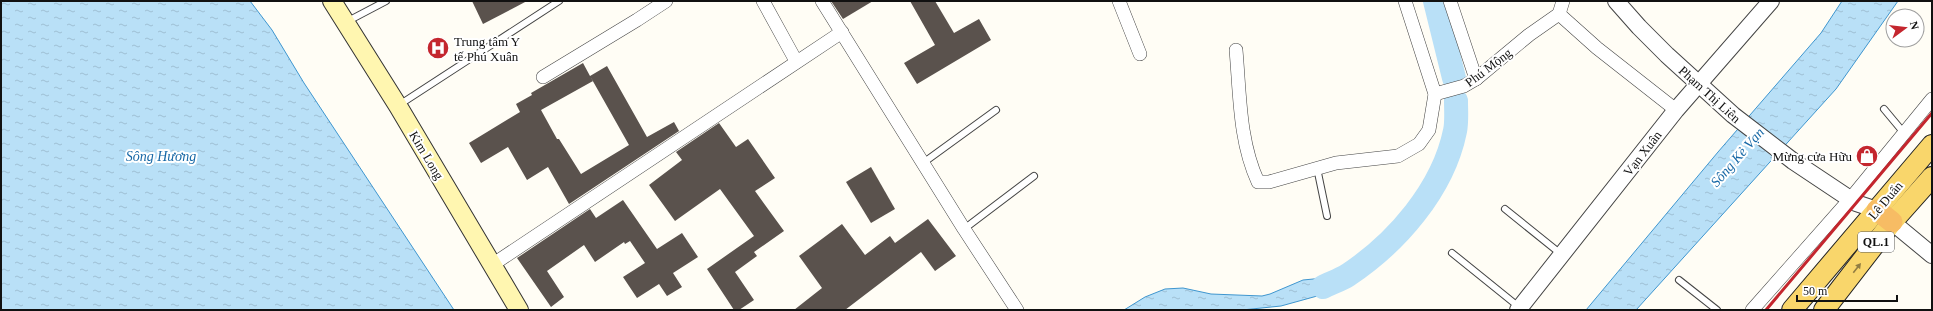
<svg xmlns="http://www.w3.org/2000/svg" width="1933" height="311" viewBox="0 0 1933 311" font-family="'Times New Roman',serif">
  <defs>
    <pattern id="water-ripples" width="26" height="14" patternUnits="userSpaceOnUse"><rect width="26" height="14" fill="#b9e0f7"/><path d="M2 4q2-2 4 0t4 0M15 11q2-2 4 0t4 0" fill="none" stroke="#9ebfd3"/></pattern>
  </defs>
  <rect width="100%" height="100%" fill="#fffdf5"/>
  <!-- water -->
  <g fill="url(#water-ripples)" stroke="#3f96cf">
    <path d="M1 1H250L272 30 304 83 454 310H1Z"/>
    <path d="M1842 1H1898L1836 89 1636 310H1586L1718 152 1821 33Z"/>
    <path d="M1351 272 1337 288 1328 293 1281 306 1242 310H1124L1145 297 1165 289 1183 288 1211 294 1262 296 1270 294 1303 280 1334 277Z"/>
  </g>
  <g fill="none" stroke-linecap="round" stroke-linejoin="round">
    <!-- river -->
    <g stroke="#b9e0f7" stroke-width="24">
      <path d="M1435 1 1454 78"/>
      <path d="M1323 287C1331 283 1340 280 1348 275 1396 243 1443 190 1455 131 1457 122 1456 111 1456 101"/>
    </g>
  </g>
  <!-- building -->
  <g fill="#5a524d" fill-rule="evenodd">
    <path d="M472 1H527L483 24Z"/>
    <path d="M831 1H873L843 19Z"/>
    <path d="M910 1H935L954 33 979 19 991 40 917 84 904 63 935 45Z"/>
    <path d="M583 63 590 76 607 66 647 137 674 122 679 131 569 204 548 167 527 180 508 147 481 163 469 143 520 112 516 104 532 95 531 93ZM590 76 629 145 581 174 559 139H557L541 110 593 81Z"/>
    <path d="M719 123 736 147 748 139 775 178 755 191 784 231 754 252 757 256 735 272 754 300 739 310H734L707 269 754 236 720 189 675 221 649 185 682 160 676 152Z"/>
    <path d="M871 167 895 209 871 223 846 182Z"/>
    <path d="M623 200 657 249 682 233 698 257 673 273 682 287 667 296 659 284 637 298 623 277 645 263 630 241 625 244 624 242 595 262 584 245 547 271 564 297 551 307 517 258 590 209 596 218Z"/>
    <path d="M928 219 956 256 935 271 921 252 845 310H794L822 288 799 256 842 224 865 255 890 236 895 243Z"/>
  </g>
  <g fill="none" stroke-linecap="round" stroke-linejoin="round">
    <!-- service casing -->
    <g stroke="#444" stroke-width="8">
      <g id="service">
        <path d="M348 21 386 1"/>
        <path d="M399 105 559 1"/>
        <path d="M1884 109 1904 133"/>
        <path d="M923 163 996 110"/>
        <path d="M1317 168 1327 216"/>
        <path d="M1505 209 1561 254"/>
        <path d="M964 229 1034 176"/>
        <path d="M1452 253 1519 307"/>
        <path d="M1679 280 1717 310"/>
      </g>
    </g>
    <!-- minor casing -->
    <g stroke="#444" stroke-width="14">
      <g id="minor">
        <path d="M763 1 796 61"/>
        <path d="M822 1 964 229 1017 310"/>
        <path d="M1119 1 1140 54"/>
        <path d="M1450 1 1476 79"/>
        <path d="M1559 14 1563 1"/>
        <path d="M1236 50C1240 94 1239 141 1258 182H1269L1336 163 1398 156 1419 144 1429 130 1435 94 1405 1"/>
        <path d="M543 77 637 20 666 1"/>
        <path d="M1435 94 1464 86 1476 79 1529 35 1559 14 1597 48 1676 110"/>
        <path d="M492 265 842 32"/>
        <path d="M1752 310 1851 198 1932 99"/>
      </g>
    </g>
    <!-- tertiary casing -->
    <g stroke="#444" stroke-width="18">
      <g id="tertiary">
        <path d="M1616 1 1639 27 1667 55 1733 115 1793 161 1856 203 1877 210"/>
        <path d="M1892 222 1932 255"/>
        <path d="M1518 310 1676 110 1771 1"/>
      </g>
    </g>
    <!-- secondary casing -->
    <g stroke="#333" stroke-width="20">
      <path id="secondary" d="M332 1 398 106 519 310"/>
    </g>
    <!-- primary casing -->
    <g stroke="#222" stroke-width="22">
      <g id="primary">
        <path d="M1792 310 1932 145"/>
        <path d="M1824 310 1892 222 1932 177"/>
      </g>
    </g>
    <!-- trunk casing -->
    <g stroke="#222" stroke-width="22">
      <path id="trunk" d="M1877 210 1892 222"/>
    </g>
    <!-- service -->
    <use href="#service" stroke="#fff" stroke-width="6"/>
    <!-- minor -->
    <use href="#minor" stroke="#fff" stroke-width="13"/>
    <!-- tertiary -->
    <use href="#tertiary" stroke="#fff" stroke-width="16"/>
    <!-- secondary -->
    <use href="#secondary" stroke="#fff6b0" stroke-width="18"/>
    <!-- primary -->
    <use href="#primary" stroke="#f9d66b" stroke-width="20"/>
    <!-- trunk -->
    <use href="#trunk" stroke="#f7bc64" stroke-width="21"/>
    <!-- rail -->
    <path stroke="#c4262e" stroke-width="3" d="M1766 310 1932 113"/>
  </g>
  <!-- one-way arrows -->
  <defs><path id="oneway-solid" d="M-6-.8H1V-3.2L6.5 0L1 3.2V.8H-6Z"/></defs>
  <use fill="#917d42" href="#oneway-solid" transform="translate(1857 268) rotate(-52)"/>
  <!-- icons -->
  <defs>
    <g id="hospital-disc" transform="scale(1.15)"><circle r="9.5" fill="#c4262e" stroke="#fff"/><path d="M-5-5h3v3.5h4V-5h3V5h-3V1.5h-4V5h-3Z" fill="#fff"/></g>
    <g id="shop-disc" transform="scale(1.15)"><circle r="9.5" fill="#c4262e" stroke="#fff"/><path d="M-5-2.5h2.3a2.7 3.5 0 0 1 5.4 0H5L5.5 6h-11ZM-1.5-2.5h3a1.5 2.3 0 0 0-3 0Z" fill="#fff"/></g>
  </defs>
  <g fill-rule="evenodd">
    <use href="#hospital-disc" x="438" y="48"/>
    <use href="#shop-disc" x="1867" y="156"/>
  </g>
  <g text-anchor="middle" stroke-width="4" stroke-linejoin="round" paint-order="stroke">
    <!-- shield labels -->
    <rect fill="#fff" stroke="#585858" stroke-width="1" x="1858" y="232" width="36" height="20" rx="3"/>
    <g font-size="12" font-weight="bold" fill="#111">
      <text x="1876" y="246">QL.1</text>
    </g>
    <!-- poi labels -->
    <g font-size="13" fill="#111" stroke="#fff" text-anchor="start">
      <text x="454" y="46">Trung tâm Y<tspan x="454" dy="15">tế Phú Xuân</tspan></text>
      <text x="1852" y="161" text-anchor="end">Mừng cửa Hữu</text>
    </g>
    <!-- street labels -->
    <g font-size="13" fill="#111" stroke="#fff">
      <text transform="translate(1488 67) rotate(-37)" y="5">Phú Mộng</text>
      <text transform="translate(1710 94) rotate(42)" y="5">Phạm Thị Liên</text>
      <text transform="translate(1642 153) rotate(-52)" y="5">Vạn Xuân</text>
      <text transform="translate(427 155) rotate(59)" y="5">Kim Long</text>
      <text transform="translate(1885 200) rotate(-50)" y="5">Lê Duẩn</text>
    </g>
    <!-- water labels -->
    <g font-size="14" font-style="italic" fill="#1768a6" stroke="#fff">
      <text x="161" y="161">Sông Hương</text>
      <text transform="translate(1737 157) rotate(-49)" y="5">Sông Kẻ Vạn</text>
    </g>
  </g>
  <!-- border -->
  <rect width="1933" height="311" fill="none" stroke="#111111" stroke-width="4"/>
  <!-- north arrow -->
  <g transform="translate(1905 28) rotate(75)"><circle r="19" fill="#ffffff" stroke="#a0a0a0"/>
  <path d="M0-3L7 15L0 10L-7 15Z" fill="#c4262e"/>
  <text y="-6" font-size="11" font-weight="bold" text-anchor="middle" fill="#111111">N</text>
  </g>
  <!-- scale -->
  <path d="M1797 295v6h100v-6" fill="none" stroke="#111111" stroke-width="2"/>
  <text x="1803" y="295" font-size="12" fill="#111111" stroke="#ffffff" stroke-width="3" paint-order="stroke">50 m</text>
</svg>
